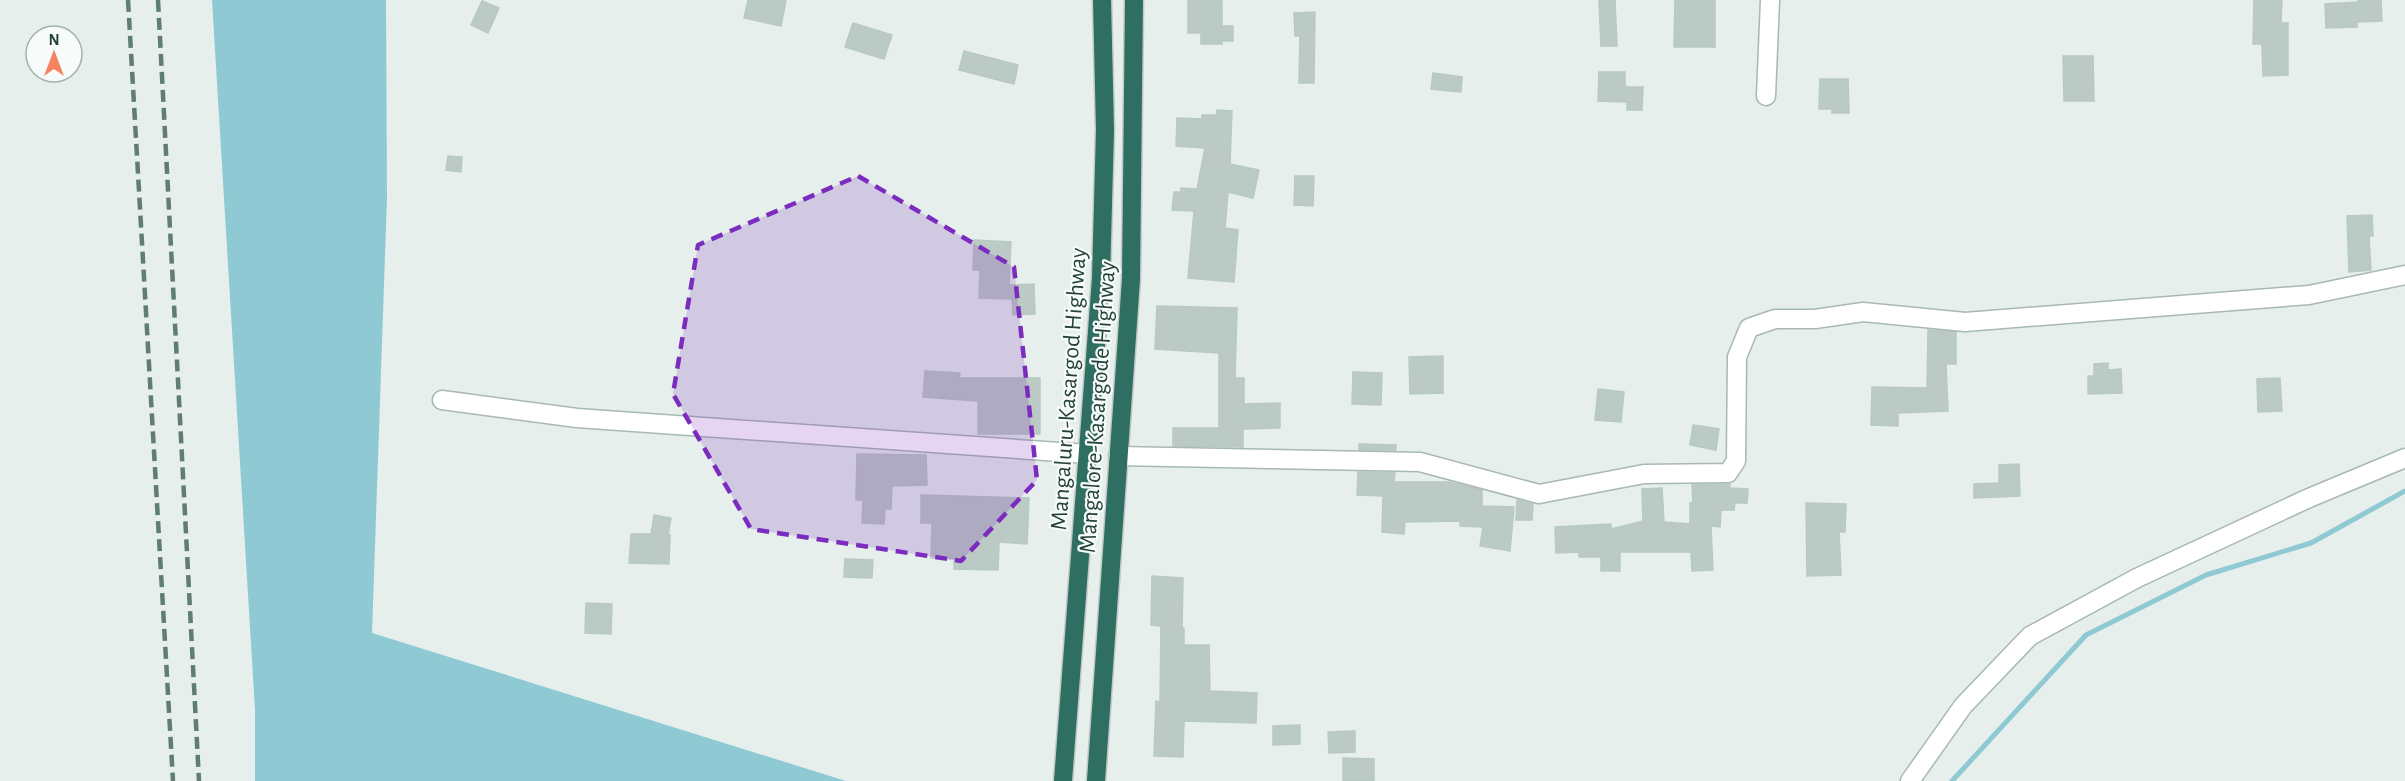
<svg xmlns="http://www.w3.org/2000/svg" width="2405" height="781" viewBox="0 0 2405 781" font-family="'Alegreya Sans',sans-serif">
  <rect width="100%" height="100%" fill="#e6efeb"/>
  <!-- water -->
  <path fill="#8ec9d4" d="M212 0H386L387 197 372 633 846 781H255V710Z"/>
  <g fill="none" stroke-linecap="round" stroke-linejoin="round">
    <!-- stream -->
    <path stroke="#8ec9d4" stroke-width="5" d="M1952 781 2086 635 2206 575 2311 543 2405 491"/>
  </g>
  <!-- building -->
  <g fill="#bbcac4" stroke="#b8c9c2" stroke-width="1.5">
    <path d="M748 0H786L781 26 744 18Z"/>
    <path d="M1188 0H1222V26H1233V41H1222V44H1201V33H1188Z"/>
    <path d="M1599 0H1615L1617 46H1601Z"/>
    <path d="M1675 0H1715V47H1674Z"/>
    <path d="M2254 0H2282L2281 23H2288V75L2263 76 2262 44H2253Z"/>
    <path d="M2358 0H2381L2382 21 2357 22V27L2326 28 2325 4 2358 2Z"/>
    <path d="M482 1 499 8 488 33 471 25Z"/>
    <path d="M1315 12 1314 83H1299L1300 36H1295L1294 13Z"/>
    <path d="M853 23 892 35 884 59 845 47Z"/>
    <path d="M964 51 1018 65 1014 84 959 70Z"/>
    <path d="M2063 56H2093L2094 101H2064Z"/>
    <path d="M1599 72H1625V87H1643L1642 110H1627V102L1598 101Z"/>
    <path d="M1433 73 1462 77 1461 92 1431 89Z"/>
    <path d="M1820 79H1848L1849 113H1832V109H1819Z"/>
    <path d="M1217 110 1232 111 1230 164 1259 170 1253 198 1228 192 1225 228 1238 230 1234 282 1188 278 1194 211 1172 210 1174 192H1181V188L1197 189 1205 148 1176 146 1177 118 1202 119V115H1217Z"/>
    <path d="M448 156 462 157 461 172 446 170Z"/>
    <path d="M1295 176H1314L1313 206 1294 205Z"/>
    <path d="M2372 215 2373 236H2369L2371 270 2349 272 2347 216Z"/>
    <path d="M974 240 1011 242 1009 285 1034 284 1035 314 1013 315 1012 299 979 298 980 270H973Z"/>
    <path d="M1157 306 1237 308 1235 378H1244V404L1280 403V428L1243 429V447L1173 446V428H1219V353L1155 349Z"/>
    <path d="M1928 330 1956 332V364H1946L1948 411 1898 413V426L1871 425 1872 387 1927 388Z"/>
    <path d="M1443 356V393L1410 394 1409 357Z"/>
    <path d="M2108 363V370L2121 369 2122 393 2088 394V376H2094V364Z"/>
    <path d="M925 371 960 373 959 378H1040V434H978V401L923 397Z"/>
    <path d="M1353 372 1382 373 1381 405 1352 404Z"/>
    <path d="M2280 378 2282 411 2258 412 2257 379Z"/>
    <path d="M1598 389 1624 392 1621 422 1595 420Z"/>
    <path d="M1693 425 1719 429 1716 450 1690 445Z"/>
    <path d="M1359 444 1396 445V450H1359Z"/>
    <path d="M857 454 926 455 927 485 892 486 891 509H885L884 524 862 523 863 500H856Z"/>
    <path d="M2019 464 2020 496 1974 498V484L1999 483V465Z"/>
    <path d="M1358 472 1395 473 1394 482H1449L1482 490V506L1514 507 1510 551 1480 546 1483 527 1460 526V521L1405 522 1404 534 1382 532 1383 496 1357 495Z"/>
    <path d="M1730 484V488L1748 489 1747 503H1735L1734 510H1721L1720 527 1711 526 1713 570 1692 571 1691 552H1620V571H1601V557H1579V552L1556 553 1555 527 1611 524V529L1643 521 1642 489 1662 488 1664 522 1690 524V503H1693L1692 485Z"/>
    <path d="M921 495 1029 498 1027 544 999 542 998 570 954 569V559L931 558 932 523H921Z"/>
    <path d="M1517 500 1533 504 1532 520H1516Z"/>
    <path d="M1806 503 1846 504 1845 532H1839L1841 575 1807 576Z"/>
    <path d="M654 515 671 518 668 535H670L669 564 629 563 631 534H651Z"/>
    <path d="M845 559 873 560 872 578 844 577Z"/>
    <path d="M1152 576 1183 578 1182 628H1184V645H1209L1210 691 1257 693 1256 723 1184 721 1183 757 1154 756 1156 701 1160 702 1161 626 1151 625Z"/>
    <path d="M586 603 612 604 611 634 585 633Z"/>
    <path d="M1300 725V744L1273 745V726Z"/>
    <path d="M1355 731V752L1329 753 1328 732Z"/>
    <path d="M1343 758 1374 759V781H1343Z"/>
  </g>
  <g fill="none" stroke-linecap="round" stroke-linejoin="round">
    <!-- minor casing -->
    <g stroke="#a8b8b2" stroke-width="21">
      <g id="minor">
        <path d="M1766 96 1770 0"/>
        <path d="M442 400 577 418 1088 454"/>
        <path d="M1118 456 1420 462 1539 494 1644 474 1728 473 1736 461 1737 357 1749 328 1775 319H1815L1863 312 1965 322 2309 295 2405 275"/>
        <path d="M1910 781 1963 706 2030 636 2137 578 2309 498 2405 458"/>
      </g>
    </g>
    <!-- highway casing -->
    <g stroke="#c2cac8" stroke-width="21">
      <g id="highway">
        <path d="M1063 781 1101 278 1105 130 1102 0"/>
        <path d="M1096 781 1131 279 1134 0"/>
      </g>
    </g>
    <!-- minor -->
    <use href="#minor" stroke="#fff" stroke-width="18"/>
    <!-- highway -->
    <use href="#highway" stroke="#2f6f62" stroke-width="18"/>
    <!-- rail -->
    <g stroke="#5f7d75" stroke-width="4.5" stroke-dasharray="12 6" stroke-linecap="butt">
      <path d="M128 0 173 781"/>
      <path d="M158 0 199 781"/>
    </g>
  </g>
  <!-- marked area -->
  <path fill="#7b2cbf" fill-opacity="0.2" stroke="#7b2cbf" stroke-width="4.5" stroke-dasharray="12 8" stroke-linejoin="round" d="M858 176 1014 267 1037 480 961 561 751 529 673 394 698 245Z"/>
  <g text-anchor="middle" stroke-width="4.5" stroke-linejoin="round" paint-order="stroke">
    <!-- street labels -->
    <g font-size="24" fill="#24423a" stroke="#f7fbf9">
      <text transform="translate(1068 389) rotate(-86)" y="8">Mangaluru-Kasargod Highway</text>
      <text transform="translate(1097 407) rotate(-86)" y="8">Mangalore-Kasargode Highway</text>
    </g>
  </g>
  <!-- north arrow -->
  <g transform="translate(54 54)"><circle r="28" fill="#f7fbf9" stroke="#a3b1ad" stroke-width="1.5"/>
  <path d="M0-4.5L10 22L0 15L-10 22Z" fill="#f4845f"/>
  <text y="-9" font-size="16" font-weight="bold" text-anchor="middle" fill="#24423a">N</text>
  </g>
</svg>
